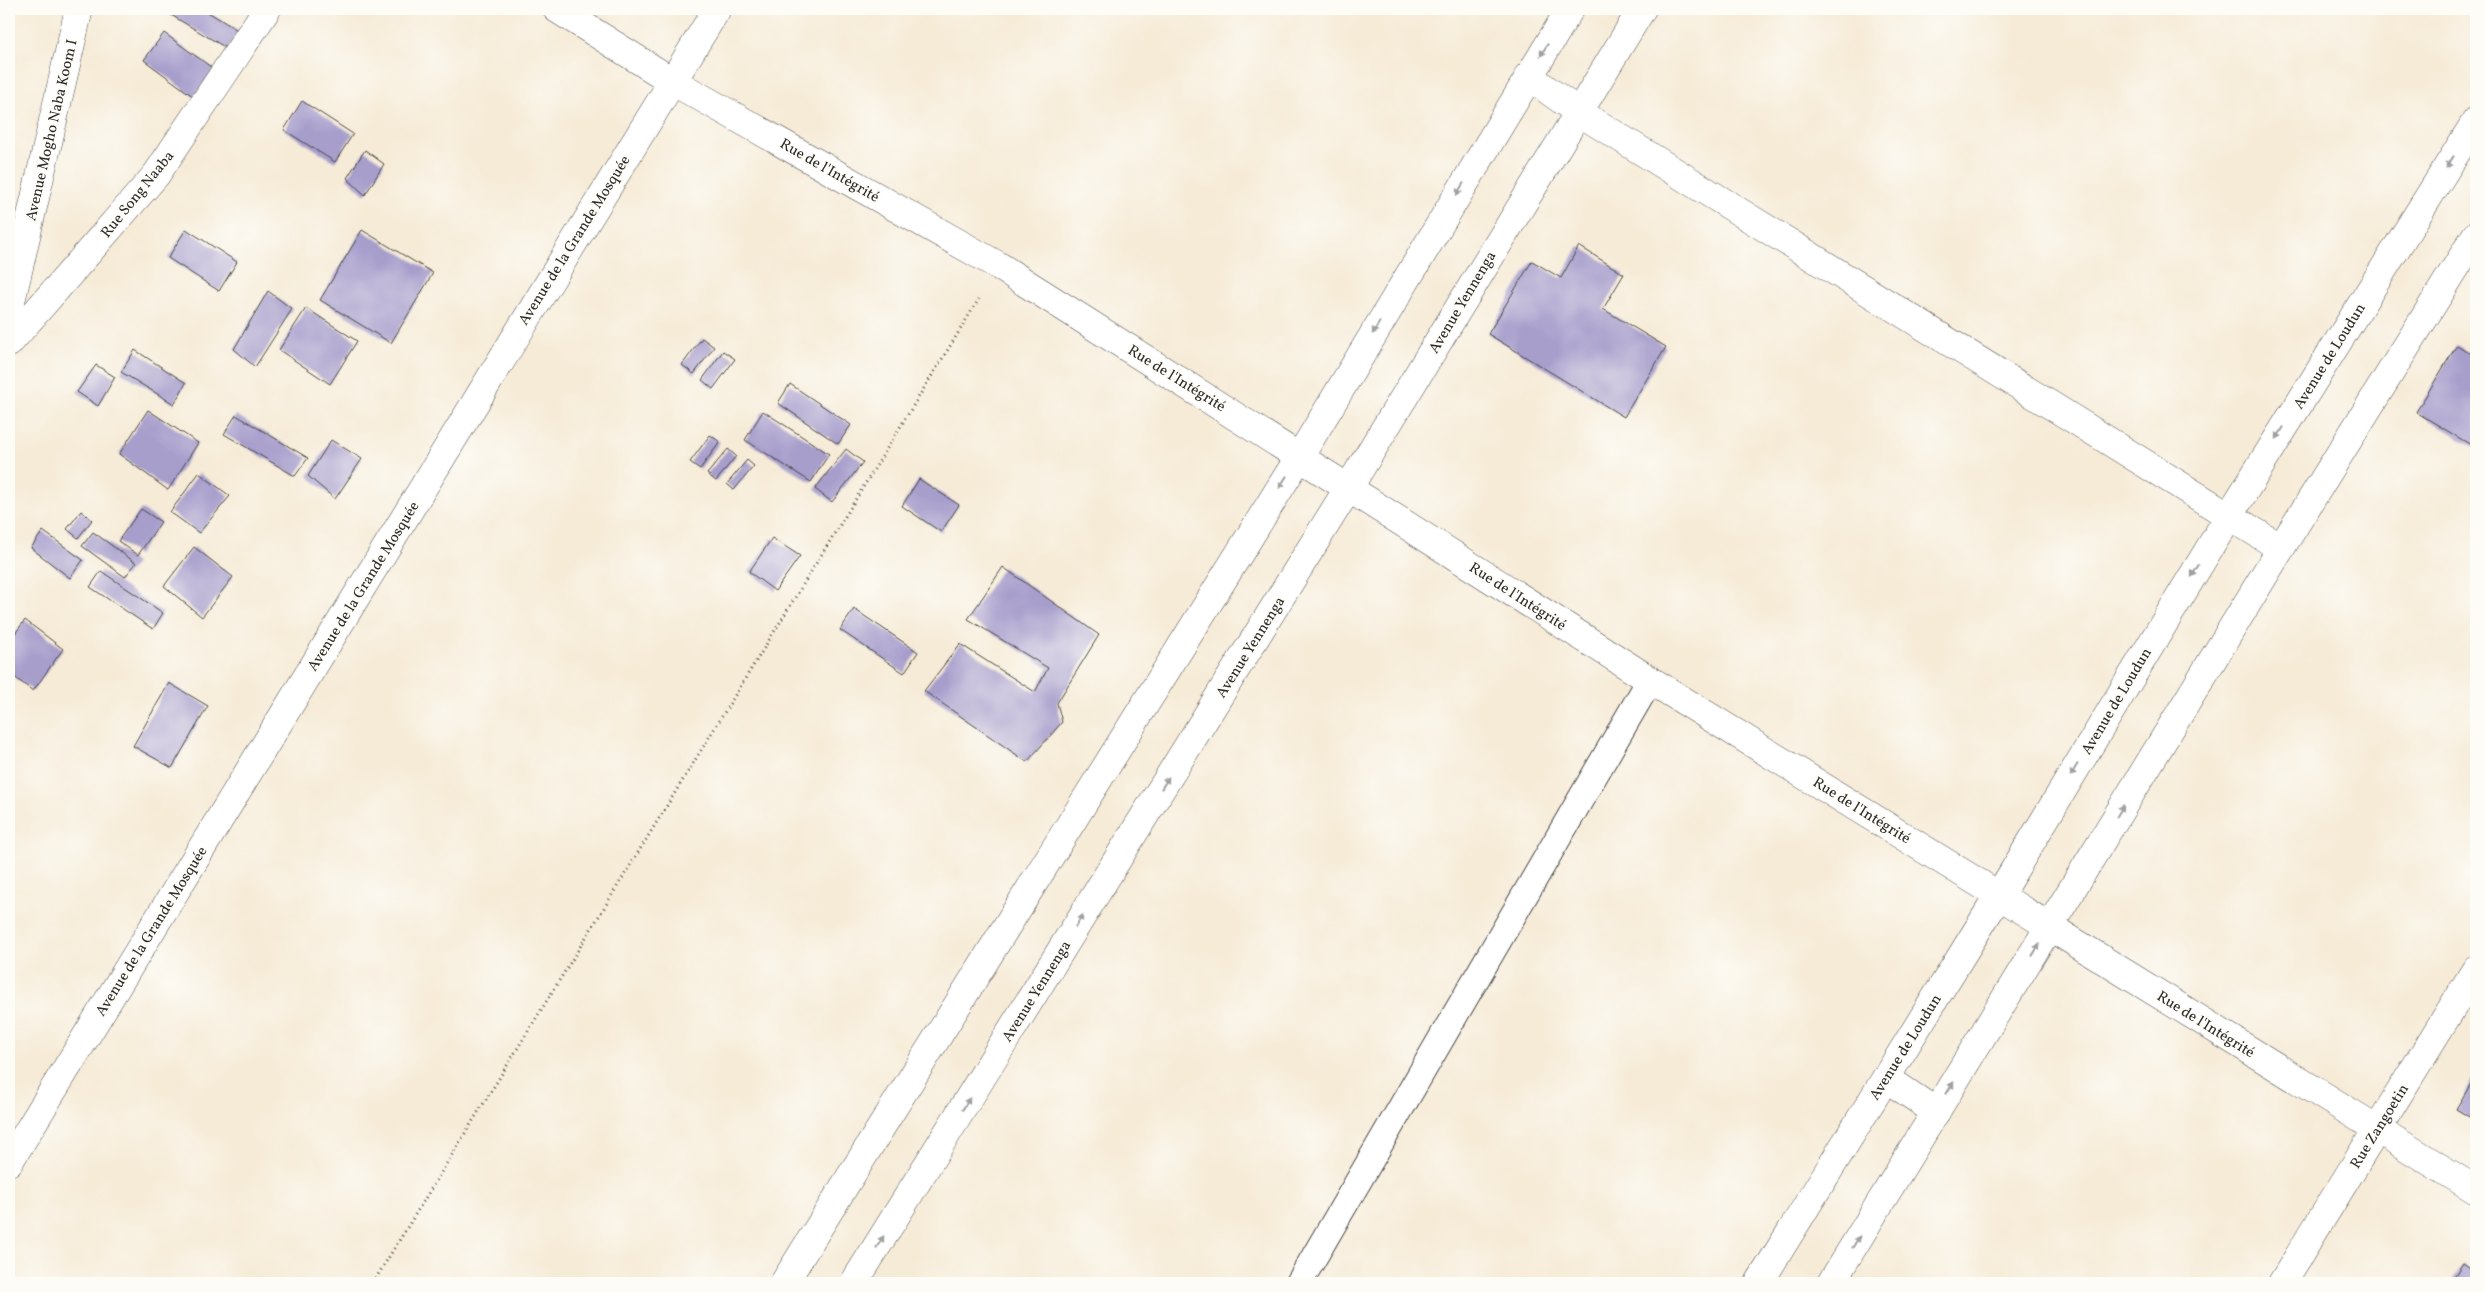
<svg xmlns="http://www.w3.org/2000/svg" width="2485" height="1292" viewBox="0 0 2485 1292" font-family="Vollkorn,serif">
  <rect width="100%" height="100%" fill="#fdfcf7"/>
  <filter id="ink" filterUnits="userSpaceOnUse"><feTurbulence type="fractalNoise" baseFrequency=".02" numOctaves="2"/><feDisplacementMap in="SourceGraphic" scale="10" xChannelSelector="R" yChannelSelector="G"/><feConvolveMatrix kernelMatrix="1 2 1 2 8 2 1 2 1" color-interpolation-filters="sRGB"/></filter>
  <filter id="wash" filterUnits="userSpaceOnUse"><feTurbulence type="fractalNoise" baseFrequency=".0096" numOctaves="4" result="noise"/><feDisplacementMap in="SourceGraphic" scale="20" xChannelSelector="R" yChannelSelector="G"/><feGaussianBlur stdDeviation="1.12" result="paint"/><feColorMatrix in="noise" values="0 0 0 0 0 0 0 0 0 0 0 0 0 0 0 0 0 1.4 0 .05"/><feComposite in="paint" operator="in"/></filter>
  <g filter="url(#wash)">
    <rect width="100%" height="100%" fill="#f6ebd7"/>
    <g id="blocks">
      <!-- building -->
      <g fill="#a79ecc">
        <path d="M161 9H203L239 31 228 49Z"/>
        <path d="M164 33 215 70 194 97 144 60Z"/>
        <path d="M302 101 353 134 335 162 284 130Z"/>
        <path d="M365 150 384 164 365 195 347 178Z"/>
        <path d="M186 229 237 262 219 291 168 258Z"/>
        <path d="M362 230 433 273 391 343 320 300Z"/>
        <path d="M1579 246 1624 274 1603 309 1666 347 1624 417 1488 334 1532 261 1561 278Z"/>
        <path d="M268 291 292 309 255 367 234 349Z"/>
        <path d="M306 308 357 341 330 384 279 350Z"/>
        <path d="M702 338 714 347 694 374 682 365Z"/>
        <path d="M2457 345 2476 357V448L2416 412Z"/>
        <path d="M135 350 186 383 174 404 121 372Z"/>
        <path d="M723 351 735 359 713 389 702 380Z"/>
        <path d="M96 365 115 377 98 406 77 392Z"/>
        <path d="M790 384 851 425 838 444 778 403Z"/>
        <path d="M148 410 198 443 168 490 119 454Z"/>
        <path d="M763 411 829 454 811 482 745 440Z"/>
        <path d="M236 415 308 458 295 476 224 434Z"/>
        <path d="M710 435 720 442 700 469 690 462Z"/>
        <path d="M331 440 362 459 335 499 308 476Z"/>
        <path d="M728 449 736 456 716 481 707 474Z"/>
        <path d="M846 449 863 462 832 502 815 489Z"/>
        <path d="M747 460 754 466 734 490 727 484Z"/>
        <path d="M199 473 230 496 199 533 170 512Z"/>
        <path d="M919 479 959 505 941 532 902 506Z"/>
        <path d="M141 509 161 522 138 555 118 541Z"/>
        <path d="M81 511 92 520 78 538 67 529Z"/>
        <path d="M43 531 83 560 70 578 31 548Z"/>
        <path d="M93 532 136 563 125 577 82 546Z"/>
        <path d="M772 538 800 556 775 591 749 572Z"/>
        <path d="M194 547 233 577 202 617 164 586Z"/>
        <path d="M1003 567 1099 635 1057 703 1062 722 1027 762 924 691 960 644 1035 692 1048 668 968 619Z"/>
        <path d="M101 571 163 613 153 629 90 587Z"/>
        <path d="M854 609 918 652 904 673 840 630Z"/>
        <path d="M25 620 63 649 33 691 9 673V642Z"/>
        <path d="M169 683 208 706 172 768 133 746Z"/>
        <path d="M2476 1075V1121L2456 1109Z"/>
        <path d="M2463 1263 2476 1272V1283H2450Z"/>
      </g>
    </g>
  </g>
  <g filter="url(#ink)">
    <use href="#blocks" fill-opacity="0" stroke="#494845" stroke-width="1"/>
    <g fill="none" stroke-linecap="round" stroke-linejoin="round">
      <!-- lane casing -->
      <g stroke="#494845" stroke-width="28">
        <path id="lane" d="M1299 1283 1650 680"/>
      </g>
      <!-- street casing -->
      <g stroke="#494845" stroke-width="29">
        <g id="street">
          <path d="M557 9 672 81 999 266 1650 680 2476 1190"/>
          <path d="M1528 76 1577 111 2281 548"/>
          <path d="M9 310 79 9"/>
          <path d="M9 343 156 175 267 9"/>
          <path d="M1886 1078 1936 1112"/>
          <path d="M9 1162 717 9"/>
          <path d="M784 1283 1300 456 1570 9"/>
          <path d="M854 1283 1349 487 1642 9"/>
          <path d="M1759 1283 1999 895 2229 516 2476 121"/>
          <path d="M1831 1283 2281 548 2476 235"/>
          <path d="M2282 1283 2476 969"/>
        </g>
      </g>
      <!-- path -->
      <path stroke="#494845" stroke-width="3" stroke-dasharray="1 4" stroke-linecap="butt" d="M373 1283 979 299"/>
      <!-- lane -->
      <use href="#lane" stroke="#fff" stroke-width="26"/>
      <!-- street -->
      <use href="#street" stroke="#fff" stroke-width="28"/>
    </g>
    <!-- one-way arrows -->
    <defs><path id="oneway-solid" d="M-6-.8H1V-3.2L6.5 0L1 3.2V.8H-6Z" transform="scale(1.25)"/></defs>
    <g fill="#a0a0a0">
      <use href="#oneway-solid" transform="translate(1544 50) rotate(122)"/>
      <use href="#oneway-solid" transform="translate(2450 162) rotate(122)"/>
      <use href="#oneway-solid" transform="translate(1460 189) rotate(121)"/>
      <use href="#oneway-solid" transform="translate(1376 328) rotate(121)"/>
      <use href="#oneway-solid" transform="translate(2280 433) rotate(122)"/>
      <use href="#oneway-solid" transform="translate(1283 482) rotate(122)"/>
      <use href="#oneway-solid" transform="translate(2195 571) rotate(121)"/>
      <use href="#oneway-solid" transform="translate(2074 770) rotate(121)"/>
      <use href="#oneway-solid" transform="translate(1165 783) rotate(-58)"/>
      <use href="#oneway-solid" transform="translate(2120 811) rotate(-59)"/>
      <use href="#oneway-solid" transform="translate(1079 921) rotate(-58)"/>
      <use href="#oneway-solid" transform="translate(2036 950) rotate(-58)"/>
      <use href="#oneway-solid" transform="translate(1950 1088) rotate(-58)"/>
      <use href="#oneway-solid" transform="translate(966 1104) rotate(-58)"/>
      <use href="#oneway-solid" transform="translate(880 1242) rotate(-58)"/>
      <use href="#oneway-solid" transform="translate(1856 1242) rotate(-58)"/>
    </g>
  </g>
  <g text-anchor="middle" stroke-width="4" stroke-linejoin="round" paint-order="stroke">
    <!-- street labels -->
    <g font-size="15" fill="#2b2b2b" stroke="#fdfcf7">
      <text transform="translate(51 130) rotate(-77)" y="5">Avenue Mogho Naba Koom I</text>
      <text transform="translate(830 170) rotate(30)" y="5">Rue de l'Intégrité</text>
      <text transform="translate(137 194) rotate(-51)" y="5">Rue Song Naaba</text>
      <text transform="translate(574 240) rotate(-58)" y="5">Avenue de la Grande Mosquée</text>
      <text transform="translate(1462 302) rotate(-59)" y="5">Avenue Yennenga</text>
      <text transform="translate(2329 356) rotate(-58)" y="5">Avenue de Loudun</text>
      <text transform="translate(1177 378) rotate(32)" y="5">Rue de l'Intégrité</text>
      <text transform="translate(363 586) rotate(-58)" y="5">Avenue de la Grande Mosquée</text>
      <text transform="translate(1518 596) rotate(33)" y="5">Rue de l'Intégrité</text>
      <text transform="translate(1250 647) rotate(-58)" y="5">Avenue Yennenga</text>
      <text transform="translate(2116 701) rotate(-59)" y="5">Avenue de Loudun</text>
      <text transform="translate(1862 810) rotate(32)" y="5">Rue de l'Intégrité</text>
      <text transform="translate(151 931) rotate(-58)" y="5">Avenue de la Grande Mosquée</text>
      <text transform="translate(1036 991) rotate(-58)" y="5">Avenue Yennenga</text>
      <text transform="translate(2206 1024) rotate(32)" y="5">Rue de l'Intégrité</text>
      <text transform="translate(1905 1047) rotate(-58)" y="5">Avenue de Loudun</text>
      <text transform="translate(2379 1126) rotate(-58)" y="5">Rue Zangoetin</text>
    </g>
  </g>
  <!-- margin -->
  <rect width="2485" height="1292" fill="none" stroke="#fdfcf7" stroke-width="30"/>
</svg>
